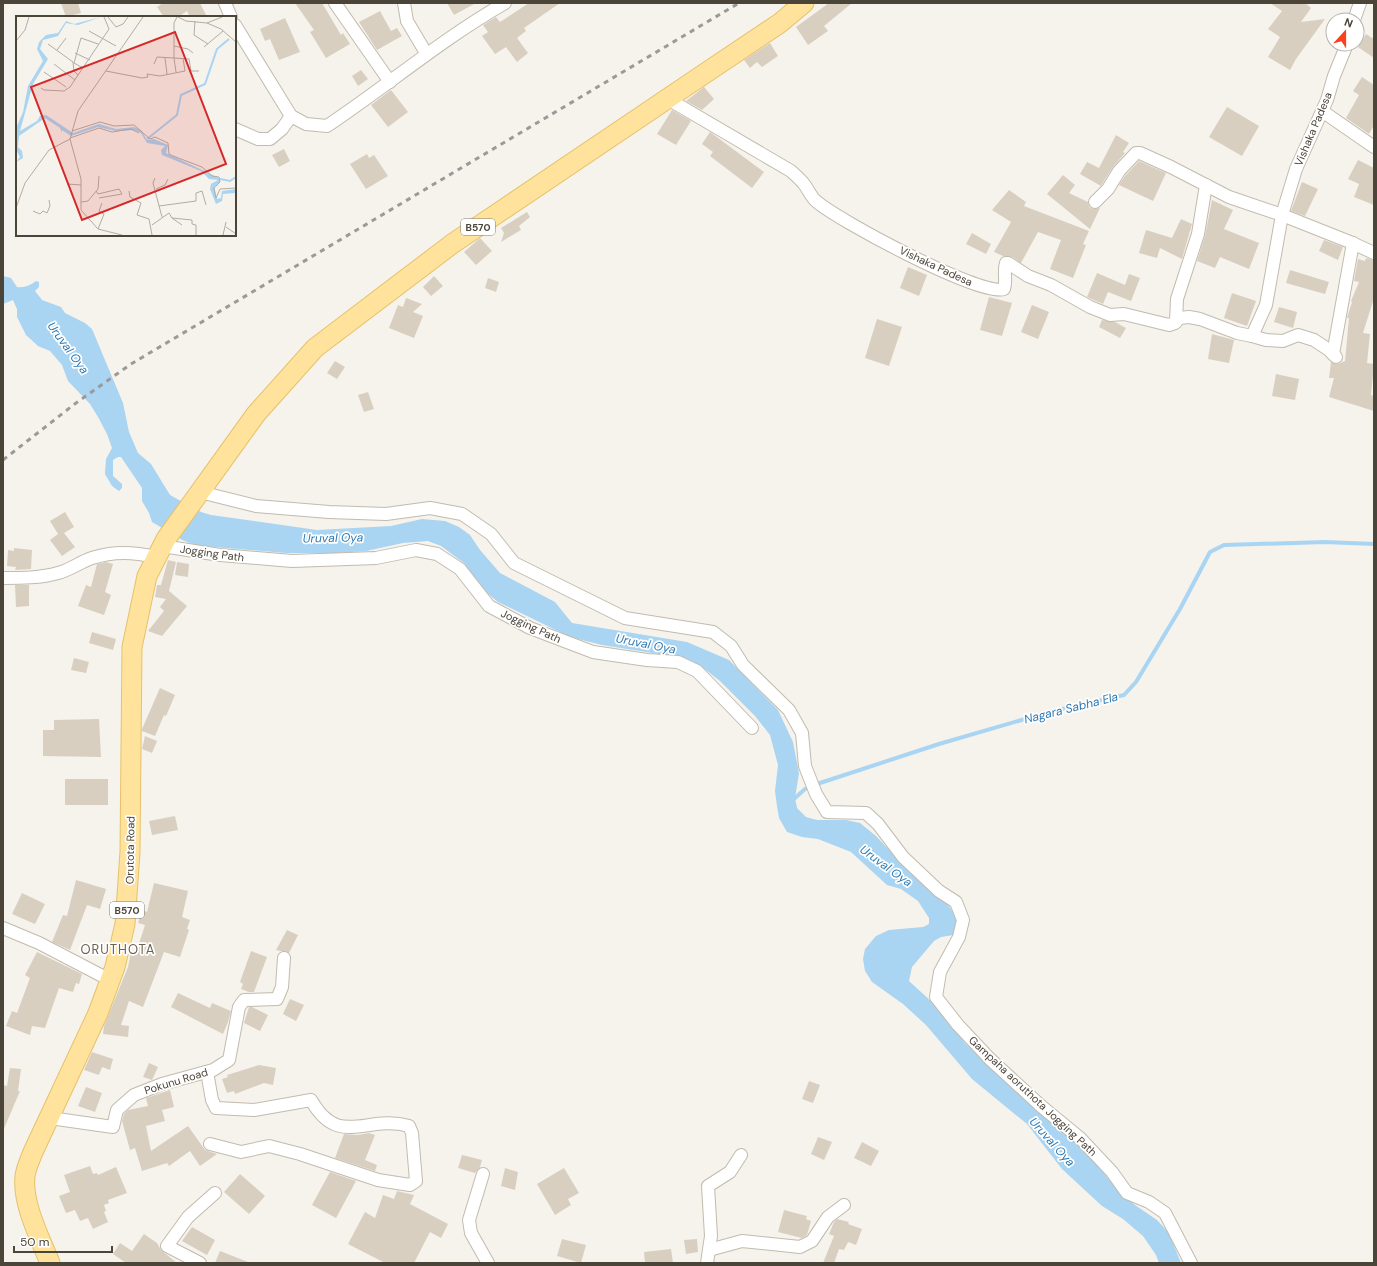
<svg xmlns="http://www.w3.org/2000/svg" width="1377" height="1266" viewBox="0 0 1377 1266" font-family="'DM Sans',sans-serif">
  <rect width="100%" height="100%" fill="#f6f3ec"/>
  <!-- water -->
  <path fill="#a9d4f2" d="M3 276 11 278 17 287C24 288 31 285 36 281L39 282V287L35 291 42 300 61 307 65 313 85 323 92 329 123 403 129 432 138 453 151 464 170 495 201 512 211 515 317 530 391 526 422 519 445 521 459 527 470 535 480 550 500 573 555 602 572 623 687 642 729 660 778 710 793 742 799 773 795 798 797 808 806 817 817 820H846L860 823 876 836 904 866 948 905 958 919V929L953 935 941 937 934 941 912 967 909 981 944 1013 964 1042 1015 1091 1073 1137 1118 1190 1135 1205 1157 1220 1169 1233 1181 1263H1159L1156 1255 1143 1236 1123 1219 1102 1206 1062 1169 1027 1124 972 1079 926 1025 903 1004 872 982 865 971 863 959 865 949 876 936 889 930 923 927 929 924V918L918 901 901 889 887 885 851 852 818 839 802 837 787 832 779 818 777 806 775 791 778 765 770 735 755 716 720 681 702 667 684 658 602 645 570 637 498 602 481 588 464 563 441 546 428 541 403 543 366 551 337 553H286L202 546C184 544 168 531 152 522L149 513 142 501V488L121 457H118L113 460V476L122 484V488L119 491 112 486 105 474 106 459 112 448 107 434 98 417 90 404 68 381 62 365 50 351 38 346 26 335 17 317V309L13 300 3 304Z"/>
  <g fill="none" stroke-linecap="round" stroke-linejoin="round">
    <!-- stream -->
    <path stroke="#a9d4f2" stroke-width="4" d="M795 798 805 789 820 783 939 744 1049 712 1124 695 1136 682 1180 609 1210 552 1224 545 1325 542 1374 544"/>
  </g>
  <!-- building -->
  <g fill="#d8cfc1">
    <path d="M61 3H78L81 13 66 17Z"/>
    <path d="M163 3H200L207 17H190L187 11 178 17H164L157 7Z"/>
    <path d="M295 3H322L341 35 343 33 350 44 326 58 310 32 314 30Z"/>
    <path d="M447 3H476L454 15Z"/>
    <path d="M529 3H560L524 28 526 31 517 38 528 53 517 62 506 47 495 54 482 36 488 32 483 25 496 17 500 22Z"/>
    <path d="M829 3H852L824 26 828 31 808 45 796 27Z"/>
    <path d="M1270 3H1305L1311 8 1301 22 1325 19 1296 59 1290 70 1268 57 1280 37 1268 29 1282 11Z"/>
    <path d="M380 11 391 31 397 28 402 36 377 50 359 22Z"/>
    <path d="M285 18 300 52 279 60 270 39 265 41 260 29Z"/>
    <path d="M1366 34 1374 39V58L1358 47Z"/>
    <path d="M770 43 778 56 762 67 757 62 750 68 744 60Z"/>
    <path d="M361 70 368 79 358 86 352 76Z"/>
    <path d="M1362 77 1374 85V125L1369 134 1346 118 1359 95 1353 91Z"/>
    <path d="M704 87 714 99 702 110 686 101Z"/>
    <path d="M391 90 408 112 388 127 371 105Z"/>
    <path d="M1227 107 1259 126 1242 156 1209 137Z"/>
    <path d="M672 110 691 121 676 145 657 134Z"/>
    <path d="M710 132 764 172 752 188 710 156 713 152 702 144Z"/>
    <path d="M1116 135 1129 143 1123 152 1125 153 1113 167 1102 184 1101 186 1080 174 1087 162 1099 168Z"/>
    <path d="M284 149 290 161 279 167 272 155Z"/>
    <path d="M367 154 369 158 374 155 388 176 366 189 350 164Z"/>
    <path d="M1358 160 1374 168V205L1354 197 1359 184 1348 179Z"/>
    <path d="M1139 161 1166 173 1153 201 1119 185 1125 176Z"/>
    <path d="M1063 175 1075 185 1069 193 1088 202 1089 207 1093 209 1100 208 1090 229 1047 194Z"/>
    <path d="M1302 182 1318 189 1305 216 1291 211Z"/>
    <path d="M1009 190 1026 202 1024 206 1089 231 1083 244 1086 245 1073 278 1050 269 1061 240 1038 232 1021 263 1012 257 1003 256 994 252 1011 222 992 210Z"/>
    <path d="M1212 200 1233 210 1224 229 1259 243 1249 269 1220 257 1215 268 1197 261 1205 236Z"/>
    <path d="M527 212 530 217 519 226 521 230 501 242 504 233 501 228Z"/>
    <path d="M1181 219 1192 224 1182 259 1160 248 1157 258 1139 253 1146 230 1172 238Z"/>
    <path d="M972 233 991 244 986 254 966 244Z"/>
    <path d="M480 238 492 251 476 265 464 252Z"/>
    <path d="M1324 240 1343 247 1338 260 1319 251Z"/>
    <path d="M1366 258 1374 260V298L1363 333 1370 334 1367 363 1374 364 1371 395 1374 396V411L1329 397 1334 378H1329L1331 362 1338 364 1345 361 1349 318H1347L1352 302 1351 301 1359 282 1354 281 1358 259 1365 261Z"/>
    <path d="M908 267 927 275 919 296 900 288Z"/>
    <path d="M1290 270 1329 282 1325 294 1286 283Z"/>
    <path d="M1097 273 1125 285 1129 274 1140 278 1131 301 1108 292 1103 304 1087 297Z"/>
    <path d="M434 276 443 286 431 296 423 287Z"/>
    <path d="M488 278 499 282 496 292 485 288Z"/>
    <path d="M1232 293 1256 301 1247 326 1224 318Z"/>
    <path d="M989 297 1012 303 1002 336 980 330Z"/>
    <path d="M406 298 422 304 413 312 423 316 414 338 389 328 398 305 403 307Z"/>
    <path d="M1032 305 1049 312 1038 339 1021 332Z"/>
    <path d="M1279 307 1297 312 1293 328 1274 322Z"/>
    <path d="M877 319 902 327 889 366 865 358Z"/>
    <path d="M1102 320 1115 322 1126 328 1120 338 1099 327Z"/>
    <path d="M1212 334 1234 340 1229 363 1208 359Z"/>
    <path d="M335 361 345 367 337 379 327 373Z"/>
    <path d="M1276 374 1299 379 1295 400 1272 396Z"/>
    <path d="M368 392 374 409 364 412 358 395Z"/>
    <path d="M65 512 74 527 64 533 75 547 62 556 50 540 58 534 50 521Z"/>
    <path d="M14 548 32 550 31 569 15 570 16 567 7 566 8 550 14 551Z"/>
    <path d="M168 560 176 562 169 591 187 606 162 636 148 631 164 611 160 607 166 599 155 597 157 585H161Z"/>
    <path d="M106 562 113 564 105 592 111 595 104 615 78 606 86 585 91 587 97 564Z"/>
    <path d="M177 562 189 564 188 577 175 575Z"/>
    <path d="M15 585H29V606L16 607Z"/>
    <path d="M92 632 116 639 113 650 89 643Z"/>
    <path d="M74 658 89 662 86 673 71 670Z"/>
    <path d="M160 688 175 695 166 716 164 715 155 736 142 731V729Z"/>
    <path d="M99 719 101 757 43 756V730H54V720Z"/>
    <path d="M145 736 157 741 152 753 142 749Z"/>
    <rect x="65" y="779" width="43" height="26"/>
    <path d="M175 816 178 830 152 835 149 821Z"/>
    <path d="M76 880 106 889 100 909 87 905 70 950 52 942 63 915 67 916Z"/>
    <path d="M154 883 188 891 182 917 190 920 187 929 189 930 180 957 164 952 143 1007 129 1001 121 1025 129 1026 128 1037 103 1034 104 1026 128 967 131 952 136 953 145 925 138 923 142 910 147 912Z"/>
    <path d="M22 893 45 904 35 924 12 914Z"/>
    <path d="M287 930 298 935 289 953 276 950Z"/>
    <path d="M251 951 267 957 254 992H249L241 989 243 984 240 982Z"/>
    <path d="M37 952 82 974 79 984 76 983 73 992 59 988 45 1028 32 1026 30 1035 6 1026 12 1011 17 1013 30 978 25 975Z"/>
    <path d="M178 993 210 1008 212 1003 231 1011 228 1022 223 1034 171 1007Z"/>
    <path d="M290 999 304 1005 296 1021 283 1014Z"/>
    <path d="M249 1007H252L268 1015 260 1031 244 1023Z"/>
    <path d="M92 1052 113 1059 110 1070 102 1067 99 1075 84 1070Z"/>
    <path d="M149 1063 158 1067 152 1080 143 1077Z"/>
    <path d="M259 1065 276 1068 273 1085 264 1083 235 1094 234 1091 227 1093 222 1079 228 1077 227 1075Z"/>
    <path d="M10 1068 21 1069 18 1091H20L3 1131V1085L7 1086Z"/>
    <path d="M809 1081 820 1085 813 1103 802 1099Z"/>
    <path d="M86 1087 102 1093 95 1112 78 1106Z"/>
    <path d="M170 1090 174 1107 162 1110 165 1121 146 1126 151 1151 188 1126 205 1150 217 1154 200 1166 190 1151 169 1166 167 1163 142 1171 135 1148 130 1150 122 1121 124 1114 128 1110 148 1106 146 1098Z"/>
    <path d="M369 1133 375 1135 365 1160 377 1165 375 1171 335 1158 344 1134 358 1135Z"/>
    <path d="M818 1137 832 1142 824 1160 811 1154Z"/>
    <path d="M862 1142 879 1151 871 1166 854 1158Z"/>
    <path d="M462 1155 482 1160 480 1167 475 1173 458 1168Z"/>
    <path d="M90 1166 93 1174 97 1173 98 1175 116 1167 127 1193 108 1200 109 1203 104 1205 106 1211 104 1212 108 1222 93 1229 88 1218 80 1221 75 1210 66 1213 59 1196 70 1192 64 1175Z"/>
    <path d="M505 1168 518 1172 515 1190 501 1186Z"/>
    <path d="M564 1168 579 1193 568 1199 571 1205 555 1215 537 1184Z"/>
    <path d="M330 1172 356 1181 336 1218 312 1205Z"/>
    <path d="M240 1174 265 1196 249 1214 224 1192Z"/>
    <path d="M397 1191 414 1195 410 1204 448 1224 441 1238 430 1232 414 1263H385L348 1244 365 1212 375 1218 383 1195 394 1199Z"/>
    <path d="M784 1210 807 1216 806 1219 811 1221 807 1235 802 1238 778 1232Z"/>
    <path d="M837 1219 849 1222 848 1224 862 1229 856 1245 848 1242 844 1250 839 1249 834 1263H823L834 1236 829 1234 834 1222Z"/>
    <path d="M192 1227 215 1240 207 1255 182 1241Z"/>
    <path d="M144 1234 157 1243 161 1250 177 1263H126L113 1254 120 1243 132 1251Z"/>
    <path d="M562 1239 586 1245 581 1263 557 1256Z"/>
    <path d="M697 1239 698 1252 686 1254 684 1240Z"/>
    <path d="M671 1249 673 1263H645L644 1252Z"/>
    <path d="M220 1251 248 1262V1263H215Z"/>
  </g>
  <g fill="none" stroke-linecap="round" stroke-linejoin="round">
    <!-- street casing -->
    <g stroke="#c2bbae" stroke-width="14">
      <g id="street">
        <path d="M225 3 231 17"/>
        <path d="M335 3 390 82"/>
        <path d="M404 3 407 21 426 53"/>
        <path d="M1354 20 1360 3"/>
        <path d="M235 25 291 116"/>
        <path d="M668 99 791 171C795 175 800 179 804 184 808 189 811 197 816 201 837 220 981 297 1004 289 1007 281 1003 272 1006 263H1008L1028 276 1051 285 1090 307 1110 315 1124 314 1169 325 1175 323 1179 318 1189 317 1200 319 1237 333 1252 336 1266 340 1283 341 1298 335 1314 340 1329 350 1336 357"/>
        <path d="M1322 111 1374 147"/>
        <path d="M235 129 258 139H270L282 129 291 116 306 124 327 126C387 86 442 39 505 3"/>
        <path d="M1095 202 1108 189 1119 171 1136 153H1140L1171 167 1229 197 1282 215 1296 169 1327 100 1334 76 1347 44"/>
        <path d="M1176 322 1177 299 1198 234 1206 185"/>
        <path d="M1252 336 1266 305 1282 215 1350 242 1374 253"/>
        <path d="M1333 354 1353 243"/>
        <path d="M200 492 256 506 329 512 386 514 430 508 462 514 491 534 514 563 625 618 713 632 731 646 743 665 789 710 802 733 805 766 816 794 827 812 866 813 878 824 903 857 939 891 956 902 963 920 959 937 940 972 936 997 958 1025 990 1059 1041 1106 1081 1139 1112 1172 1127 1193 1149 1202 1165 1213 1191 1263"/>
        <path d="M162 546 220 555 292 561 376 558 416 550 437 554 460 569 489 606 530 628 593 652 647 660 678 662 697 671 752 728"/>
        <path d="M3 578C21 578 41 578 58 573 70 570 80 562 92 558 114 551 133 552 156 557"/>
        <path d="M3 928 39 943 110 980"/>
        <path d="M207 1072 212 1100 216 1108 254 1110 311 1100C339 1149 366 1114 409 1126L412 1133 416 1181 410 1185 378 1180 300 1154 269 1146 241 1152 210 1144"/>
        <path d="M50 1118 113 1127 117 1110 134 1095 162 1084 213 1070 229 1060 239 1007 244 1000 277 999 282 987 284 958"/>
        <path d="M483 1174 469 1220 471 1233 488 1263"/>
        <path d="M709 1250 742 1241 800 1247 812 1241 828 1217 844 1205"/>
        <path d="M200 1263 167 1246 188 1217 215 1193"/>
        <path d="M707 1263 711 1236 708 1186 730 1172 741 1155"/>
      </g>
    </g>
    <!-- primary casing -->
    <g stroke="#e6c16a" stroke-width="21">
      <path id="primary" d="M50 1263C40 1238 22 1204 25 1176 26 1168 30 1160 33 1152L98 1013 115 967 125 924 130 852 132 647 147 576 166 539 256 414 315 348 452 244 701 76 780 23 804 3"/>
    </g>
    <!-- street -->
    <use href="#street" stroke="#fff" stroke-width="12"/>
    <!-- primary -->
    <use href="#primary" stroke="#ffe39c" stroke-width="19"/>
    <!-- rail -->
    <path stroke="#9a9a9a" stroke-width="3" stroke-dasharray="5 5" stroke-linecap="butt" d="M3 460 76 403 131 364 739 3"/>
  </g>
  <g text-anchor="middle" stroke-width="3.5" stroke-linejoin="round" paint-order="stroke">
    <!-- shield labels -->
    <g fill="#fff" stroke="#817c74" stroke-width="1">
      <rect x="461" y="219" width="34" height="16" rx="3"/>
      <rect x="110" y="902" width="34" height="16" rx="3"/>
    </g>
    <g font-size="10" font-weight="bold" fill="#4b4439">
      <text x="478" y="231">B570</text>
      <text x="127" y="914">B570</text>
    </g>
    <!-- street labels -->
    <g font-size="11" fill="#4b4439" stroke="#fff">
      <text transform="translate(1313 129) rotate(-67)" y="4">Vishaka Padesa</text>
      <text transform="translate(936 266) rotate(25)" y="4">Vishaka Padesa</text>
      <text transform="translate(212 553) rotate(8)" y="4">Jogging Path</text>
      <text transform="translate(531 626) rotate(25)" y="4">Jogging Path</text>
      <text transform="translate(130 850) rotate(-89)" y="4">Orutota Road</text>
      <text transform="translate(176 1081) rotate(-17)" y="4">Pokunu Road</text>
      <text transform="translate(1033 1096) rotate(43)" y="4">Gampaha aoruthota Jogging Path</text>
    </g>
    <!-- water labels -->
    <g font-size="12" font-style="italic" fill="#2e7ab2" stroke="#fff">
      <text transform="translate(68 348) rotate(54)" y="4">Uruval Oya</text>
      <text transform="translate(333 538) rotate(-1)" y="4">Uruval Oya</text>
      <text transform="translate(646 644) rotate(11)" y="4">Uruval Oya</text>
      <text transform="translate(1071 708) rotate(-14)" y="4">Nagara Sabha Ela</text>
      <text transform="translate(886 866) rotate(36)" y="4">Uruval Oya</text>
      <text transform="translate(1052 1142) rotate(48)" y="4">Uruval Oya</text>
    </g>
    <!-- quarter labels -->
    <g font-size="13" letter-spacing="1" fill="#6e6250" stroke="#fff">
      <text x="118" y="954">ORUTHOTA</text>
    </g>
  </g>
  <!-- overview -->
  <g transform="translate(16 16)">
    <rect width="220" height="220" fill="#f6f3ec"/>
    <path d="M85 1 62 9 50 7 42 20 27 24 24 33 32 43 17 68 4 115 21 105 24 100 30 99 57 117 83 108 100 113 118 111 125 114 131 124 138 123 152 129 150 137 203 162 204 166 198 171 201 183 205 182 206 175 220 173V177L207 178 206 185 200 188 194 173 195 168 202 164 193 163 185 155 146 139 145 134 149 130 131 127 125 117 118 114 100 115 82 111 55 120 46 114V117L44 112 29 102 3 120 2 131 6 135 7 142 0 146 4 141 0 134V112L7 96 12 70 27 45 21 33 23 26 30 19 42 17 50 5 58 8Z" fill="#a9d4f2"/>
    <path fill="none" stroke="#a9d4f2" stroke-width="2" d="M131 123 161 99 165 79 189 68 201 33 213 23M204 163 214 165 220 161"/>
    <path fill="none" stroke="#b2ada4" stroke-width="1" d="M92 1 100 11 107 8 112 1M162 1 170 5 191 7 205 13 220 26M179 5 178 19 192 28M191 7 206 1M73 15 100 30M0 25 9 14 13 1M32 28 57 46 58 55 62 59M158 30 172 33 177 37M188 31 207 15M41 34 50 22M59 37 74 44M149 42 151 58M167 42 169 55M38 48 59 64M138 48 141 41 158 42V7L161 1M67 52 58 47 65 22 82 28M90 55 126 62 132 61 131 58 144 60 169 55M28 56 50 71M160 56 158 42 173 43 175 55H183M25 72 28 74 48 75 54 71 93 13 88 1M56 115 84 106 98 110 118 109 134 123 139 121 152 127 153 138 157 140 186 151 196 160 203 161 204 166 198 172 200 182 204 173 220 172M54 122 83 112 96 116 115 113 123 117M139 162 137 167 146 201M51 168 65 169M140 173 149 169 152 163M80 175 82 178 103 173 106 178 83 182M113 175 114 181 125 187 121 199 133 203 136 219M65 186 72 185 82 173 83 160M143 190 180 185V177L186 175 190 189M0 192 9 167 33 134 54 123M17 195 24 198 27 195 31 197 34 190 33 184M156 202 166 209M136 209 153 197 156 202 176 204V208L180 209V219M210 211 220 218M82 213 88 198 83 195 86 187M106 219 82 213 65 194V163L54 123 62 95 127 1M207 219 210 206"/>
    <path fill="#d62828" fill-opacity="0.15" stroke="#d62828" stroke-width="2" d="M159 16 210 148 66 204 15 71Z"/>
    <rect width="220" height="220" fill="none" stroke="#4b4439" stroke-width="2"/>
  </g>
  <!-- border -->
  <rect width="1377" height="1266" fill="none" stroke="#4b4439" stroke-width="8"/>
  <!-- north arrow -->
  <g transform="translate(1345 32) rotate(21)"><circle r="19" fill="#ffffff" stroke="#b7b4b0"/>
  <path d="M0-3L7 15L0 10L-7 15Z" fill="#fc3f1d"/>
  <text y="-6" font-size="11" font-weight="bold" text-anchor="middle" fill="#4b4439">N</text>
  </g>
  <!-- scale -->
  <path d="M14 1246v6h98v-6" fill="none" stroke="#4b4439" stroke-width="2"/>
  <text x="20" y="1246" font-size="12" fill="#4b4439" stroke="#ffffff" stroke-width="3" paint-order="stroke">50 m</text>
</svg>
